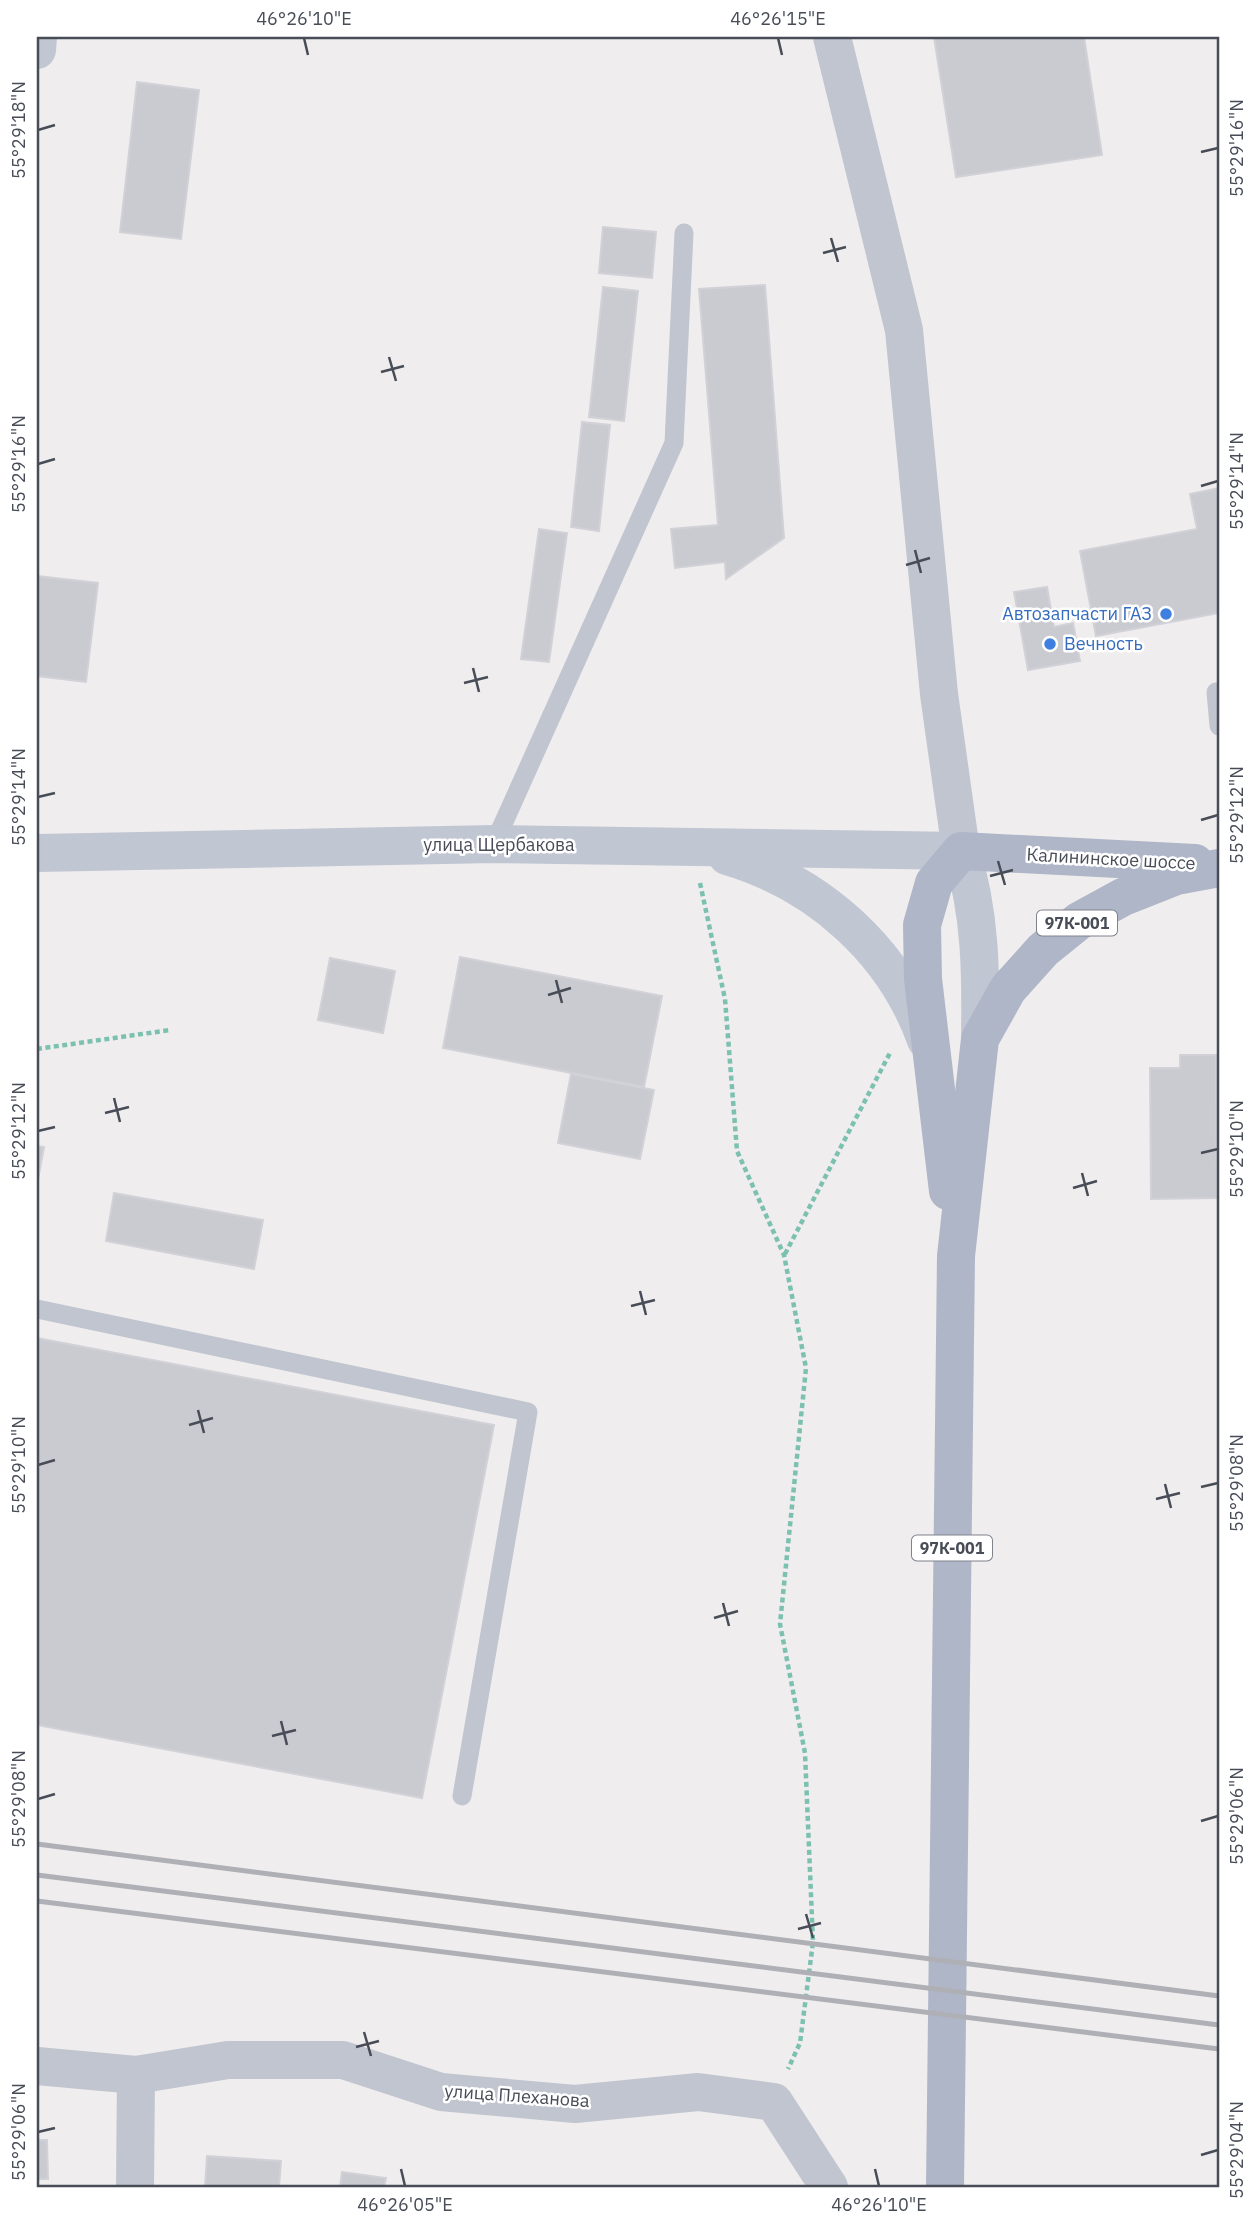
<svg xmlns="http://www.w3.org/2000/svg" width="1256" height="2224" viewBox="0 0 1256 2224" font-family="'IBM Plex Sans',sans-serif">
  <rect width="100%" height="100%" fill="#efeded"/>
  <!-- building -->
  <g fill="#cacbd1" stroke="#d1d1d7" stroke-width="2">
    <path d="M934 37H1084L1102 155 956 177Z"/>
    <path d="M137 82 199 90 181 239 120 232Z"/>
    <path d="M603 227 656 232 652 278 599 273Z"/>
    <path d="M765 285 784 538 726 579 725 562 675 568 671 529 718 525 699 289Z"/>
    <path d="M603 287 638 291 624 421 589 417Z"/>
    <path d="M582 422 610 425 599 531 571 527Z"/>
    <path d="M1219 488V613L1096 636 1080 551 1197 529 1190 494Z"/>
    <path d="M539 529 567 533 549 662 521 659Z"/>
    <path d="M37 576 98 583 86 682 37 676Z"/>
    <path d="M1047 587 1054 627 1073 623 1080 661 1028 670 1014 592Z"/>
    <path d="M460 957 662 996 644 1087 443 1048Z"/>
    <path d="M330 958 395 971 383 1033 318 1020Z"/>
    <path d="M1180 1055H1216L1217 1198 1151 1199 1150 1068H1180Z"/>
    <path d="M571 1074 654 1090 640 1159 558 1143Z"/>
    <path d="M37 1146 44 1147 37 1185Z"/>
    <path d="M114 1193 263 1220 254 1269 106 1241Z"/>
    <path d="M37 1338 494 1425 422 1798 37 1725Z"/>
    <path d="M37 2140H47L48 2179H37Z"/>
    <path d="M207 2156 281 2161 279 2187H205Z"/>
    <path d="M342 2172 386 2178 384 2187H340Z"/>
  </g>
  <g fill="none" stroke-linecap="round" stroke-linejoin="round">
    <!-- path -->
    <g stroke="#7cc1b0" stroke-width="4.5" stroke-dasharray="5 3.5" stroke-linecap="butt">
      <path d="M700 883 725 999 737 1151 784 1255 806 1368 780 1624 805 1753 813 1942 800 2043 788 2069"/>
      <path d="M37 1049 170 1030"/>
      <path d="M785 1254 891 1051"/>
    </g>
    <!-- lane -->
    <g stroke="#c1c5d0" stroke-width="19">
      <path d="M1216 692 1219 726"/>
      <path d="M494 844 674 443 684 233"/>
      <path d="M37 1309 528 1412 462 1796"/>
    </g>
    <!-- street -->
    <g stroke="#c1c5d0" stroke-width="38">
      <path d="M832 37 904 330 939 694 961 851"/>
      <path d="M37 2066 136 2075 228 2060H343L441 2092 575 2104 698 2092 774 2102 829 2187"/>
      <path d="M135 2187 136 2075"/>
    </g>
    <!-- secondary -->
    <g stroke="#c1c6d3" stroke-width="38">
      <path d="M37 50 38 37"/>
      <path d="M37 853 494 844 961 851C981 913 981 975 980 1039"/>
      <path d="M727 856C818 883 894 950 926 1040"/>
    </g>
    <!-- primary -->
    <g stroke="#afb6c8" stroke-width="38">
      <path d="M948 1191 923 979 922 925 934 883 961 851 1195 863"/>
      <path d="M945 2187 956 1256 980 1039 1008 989 1043 950 1079 921 1123 897 1176 876 1219 868"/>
    </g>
    <!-- rail -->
    <g stroke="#afb0b6" stroke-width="5">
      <path d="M37 1844 1219 1996"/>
      <path d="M37 1875 1219 2025"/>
      <path d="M37 1901 1219 2049"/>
    </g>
  </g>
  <!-- ticks -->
  <path fill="none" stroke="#474c57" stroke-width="2.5" d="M304 38 308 55M778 38 782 55M38 130 55 125M1201 152 1218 148M831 238 838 262M823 253 846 247M389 357 396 381M381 372 404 366M38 464 55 459M1201 486 1218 481M915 550 921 573M906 565 930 558M473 668 479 692M464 683 488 677M38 797 55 793M1201 820 1218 815M998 861 1005 885M990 876 1013 870M556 980 562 1003M548 995 571 988M114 1098 120 1122M105 1113 129 1107M38 1131 55 1127M1201 1153 1218 1149M1082 1173 1088 1196M1073 1188 1097 1181M640 1291 646 1315M631 1306 655 1300M198 1410 204 1433M189 1425 213 1418M38 1465 55 1460M1165 1484 1171 1508M1201 1487 1218 1483M1156 1499 1180 1493M723 1603 729 1626M714 1618 738 1611M281 1721 287 1745M272 1736 296 1730M38 1799 55 1794M1201 1821 1218 1816M806 1914 813 1938M798 1929 821 1923M364 2032 371 2056M356 2047 379 2041M38 2132 55 2128M1201 2155 1218 2150M401 2169 405 2186M875 2169 879 2186"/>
  <!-- markers -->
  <g fill="#3f7fe0" stroke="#fff" stroke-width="2.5">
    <circle cx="1166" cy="614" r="7"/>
    <circle cx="1050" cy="644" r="7"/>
  </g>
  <g text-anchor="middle" stroke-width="5" stroke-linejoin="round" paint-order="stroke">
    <!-- shield labels -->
    <g fill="#fff" stroke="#7e8289" stroke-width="2">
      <rect x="1037" y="910.5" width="80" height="25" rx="5"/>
      <rect x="912" y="1535.5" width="80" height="25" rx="5"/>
    </g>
    <g font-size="16" font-weight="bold" fill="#474c57">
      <text x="1077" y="929">97К-001</text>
      <text x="952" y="1554">97К-001</text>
    </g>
    <!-- shop labels -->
    <g font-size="18" fill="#366cbe" stroke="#fff" text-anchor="end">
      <text x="1152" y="620">Автозапчасти ГАЗ</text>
      <text x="1064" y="650" text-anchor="start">Вечность</text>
    </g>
    <!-- street labels -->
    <g font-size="18" fill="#474c57" stroke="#fff">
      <text x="499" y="851">улица Щербакова</text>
      <text transform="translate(1111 859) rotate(3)" y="6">Калининское шоссе</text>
      <text transform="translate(517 2096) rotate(4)" y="6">улица Плеханова</text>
    </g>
  </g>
  <!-- border -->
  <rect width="1256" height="2224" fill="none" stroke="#ffffff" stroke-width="77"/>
  <rect x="38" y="38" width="1180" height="2148" fill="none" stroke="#474c57" stroke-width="2.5"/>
  <g font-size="18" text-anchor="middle" fill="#474c57">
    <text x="304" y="25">46°26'10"E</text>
    <text x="778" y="25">46°26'15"E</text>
    <text transform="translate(19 130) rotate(-90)" y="6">55°29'18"N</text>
    <text transform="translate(1237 148) rotate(-90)" y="6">55°29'16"N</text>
    <text transform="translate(19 464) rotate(-90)" y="6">55°29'16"N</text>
    <text transform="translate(1237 481) rotate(-90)" y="6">55°29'14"N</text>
    <text transform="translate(19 797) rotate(-90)" y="6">55°29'14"N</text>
    <text transform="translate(1237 815) rotate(-90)" y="6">55°29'12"N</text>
    <text transform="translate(19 1131) rotate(-90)" y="6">55°29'12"N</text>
    <text transform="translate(1237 1149) rotate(-90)" y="6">55°29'10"N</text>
    <text transform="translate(19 1465) rotate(-90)" y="6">55°29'10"N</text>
    <text transform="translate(1237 1483) rotate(-90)" y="6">55°29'08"N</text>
    <text transform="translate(19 1799) rotate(-90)" y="6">55°29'08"N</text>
    <text transform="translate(1237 1816) rotate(-90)" y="6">55°29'06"N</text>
    <text transform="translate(19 2132) rotate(-90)" y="6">55°29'06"N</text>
    <text transform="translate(1237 2150) rotate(-90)" y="6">55°29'04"N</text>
    <text x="405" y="2211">46°26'05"E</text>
    <text x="879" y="2211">46°26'10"E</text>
  </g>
</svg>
